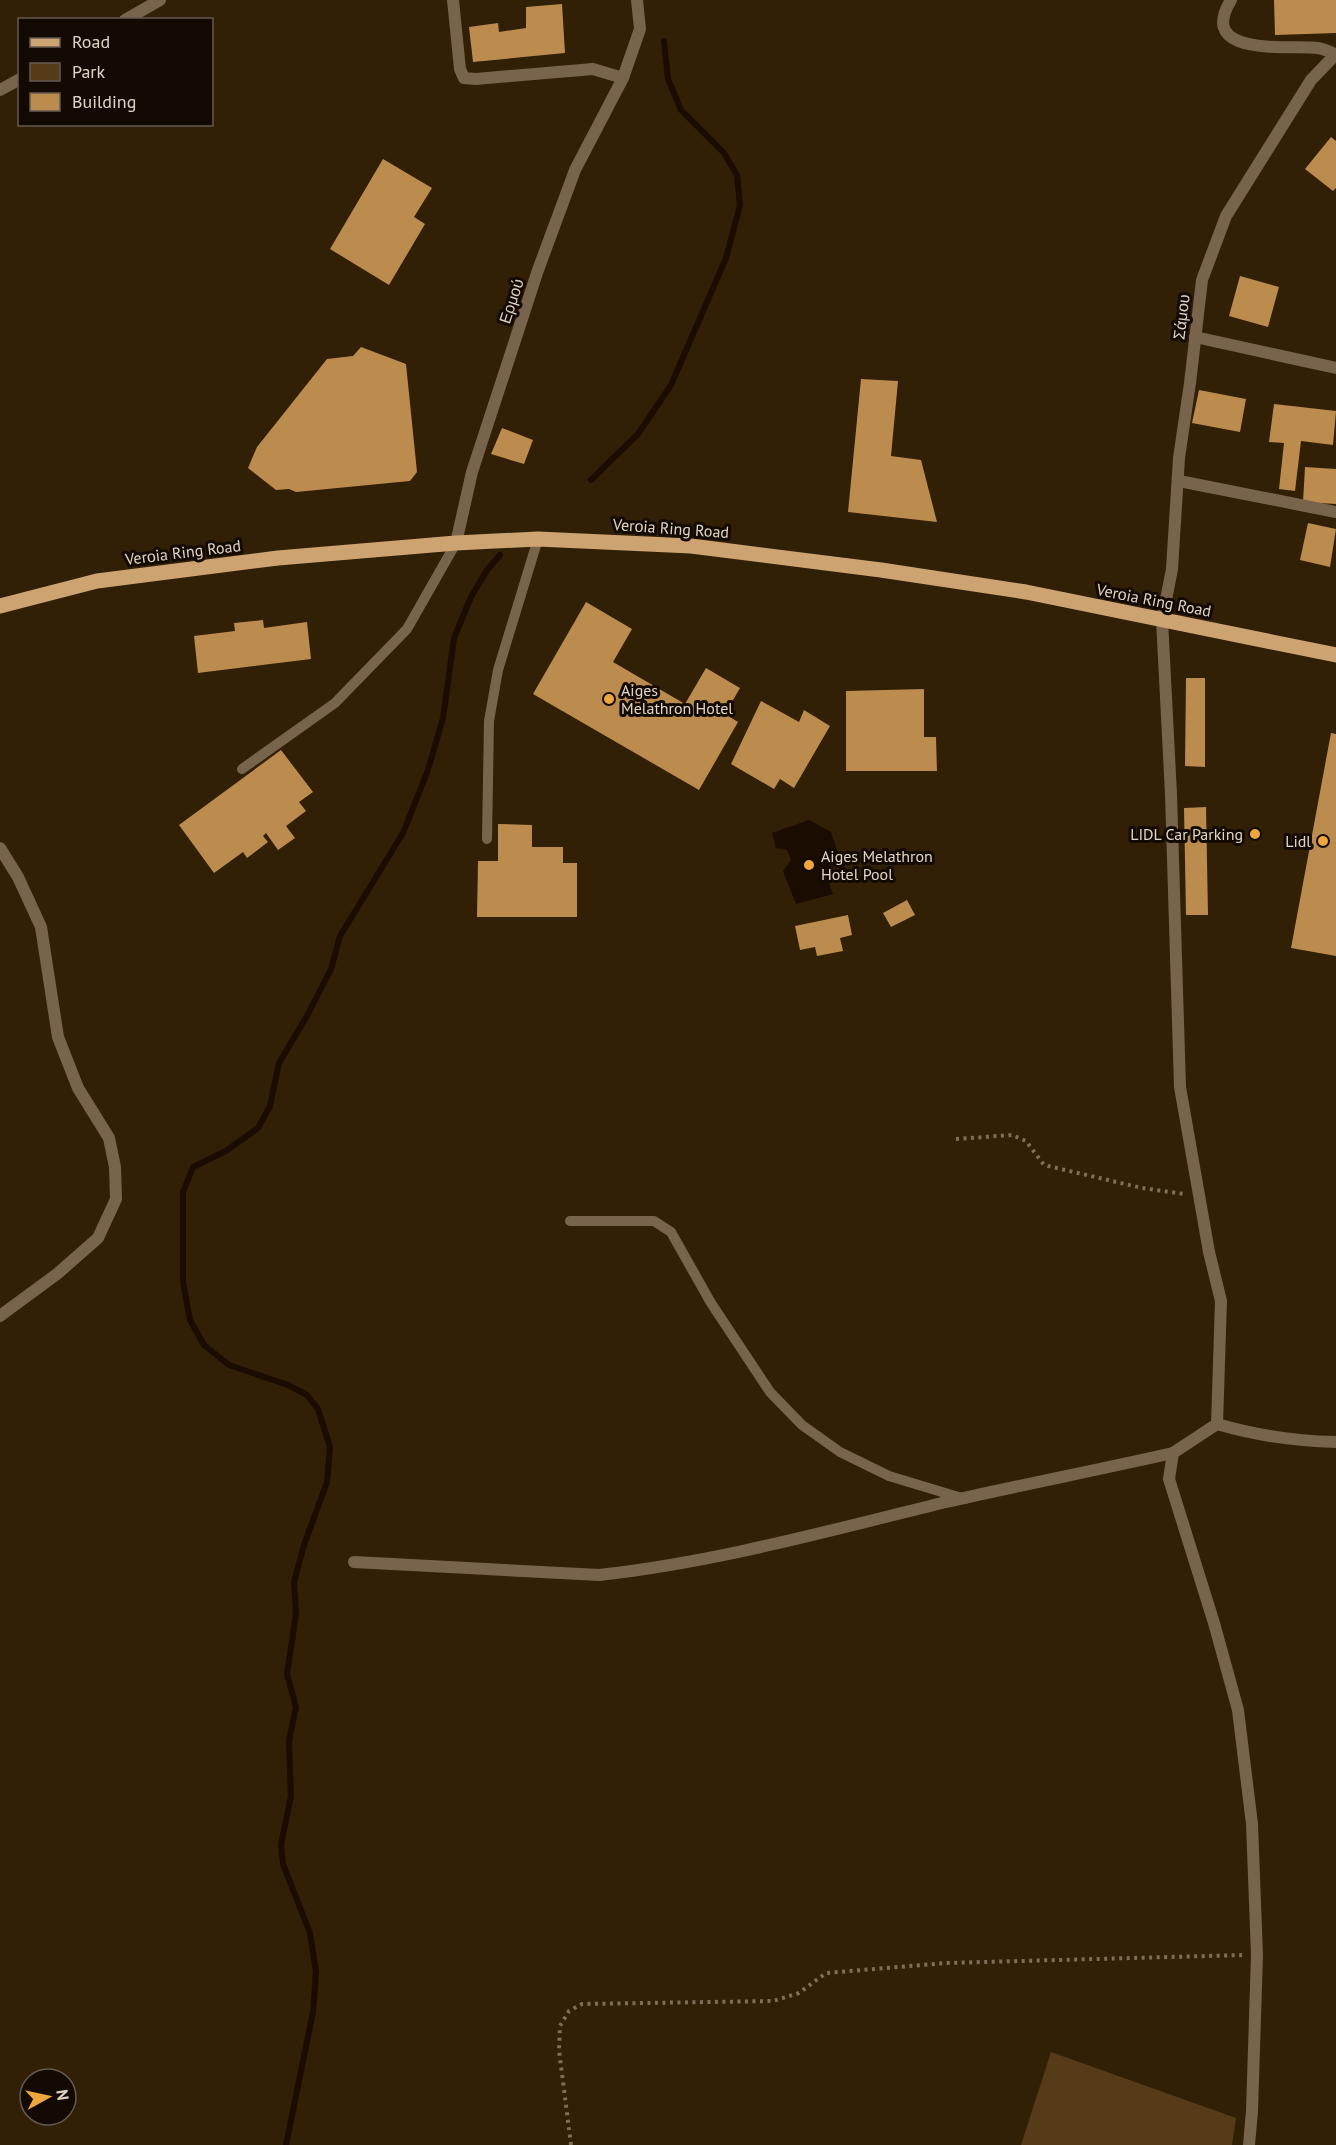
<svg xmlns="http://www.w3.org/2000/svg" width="1336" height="2145" viewBox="0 0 1336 2145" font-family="'PT Sans',sans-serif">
  <rect width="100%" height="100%" fill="#311f06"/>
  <!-- green -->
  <path fill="#563b18" d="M1051 2052 1236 2118 1232 2145H1021Z"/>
  <!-- water -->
  <path fill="#1a0c00" d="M809 820 831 832 838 853 826 874 833 894 796 904 783 871 791 860 787 850 776 848 772 833Z"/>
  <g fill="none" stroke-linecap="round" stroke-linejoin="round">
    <!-- stream -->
    <g stroke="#1a0c00" stroke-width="6">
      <path d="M591 480 638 434 671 385 726 258 740 205 737 175 724 153 681 110 668 79 664 41"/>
      <path d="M286 2145 313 2012 316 1972 310 1933 283 1864 281 1845 291 1796 289 1741 296 1707 287 1674 296 1614 294 1582 304 1545 327 1482 330 1447 318 1409 307 1395 288 1385 229 1365 204 1345 190 1320 183 1282V1192L193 1167 226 1151 258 1128 270 1106 279 1063 307 1016 331 969 340 936 403 833 428 770 443 718 454 638 471 597 487 570 500 555"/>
    </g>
  </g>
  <!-- building -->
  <g fill="#bc8c4f">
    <path d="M1274 0H1336V33L1275 35Z"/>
    <path d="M562 4 565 53 473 62 469 27 498 23 499 32 526 28V7Z"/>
    <path d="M1331 137 1336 141V188L1333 191 1305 169Z"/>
    <path d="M383 159 432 188 414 217 425 224 389 285 330 249Z"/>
    <path d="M1240 276 1279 287 1268 327 1229 316Z"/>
    <path d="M361 347 406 364 417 472 410 481 296 492 289 489 276 490 248 468 257 447 327 359 353 356Z"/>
    <path d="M861 379 898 381 891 456 921 460 937 522 848 512Z"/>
    <path d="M1199 390 1246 399 1240 432 1192 423Z"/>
    <path d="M1274 404 1336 411 1333 445 1301 441 1295 491 1279 489 1284 443 1269 442Z"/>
    <path d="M502 428 533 440 524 464 491 454Z"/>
    <path d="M1305 467 1336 469V504L1303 502Z"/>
    <path d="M1308 523 1336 529 1330 567 1300 560Z"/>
    <path d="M586 602 632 629 613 662 685 704 706 668 740 688 725 714 738 722 699 790 533 694Z"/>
    <path d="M263 620 264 628 307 622 311 659 198 673 194 636 235 631 234 623Z"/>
    <path d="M1186 678H1205V767L1185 766Z"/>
    <path d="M924 689V737H936L937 771H846V691Z"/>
    <path d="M761 701 799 722 804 710 830 726 794 788 780 779 774 789 731 764Z"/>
    <path d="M1331 733 1336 734V956L1291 948Z"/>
    <path d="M281 750 313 792 299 802 306 811 286 826 295 838 278 850 266 833 263 836 268 842 247 858 243 852 214 873 179 825Z"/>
    <path d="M1206 807 1208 915H1186L1184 808Z"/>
    <path d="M498 824 532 825V847H563V863H577V917H477L478 861H498Z"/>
    <path d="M907 900 915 915 891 927 883 913Z"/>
    <path d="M848 915 852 935 840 938 843 951 817 956 815 947 800 950 795 926Z"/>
  </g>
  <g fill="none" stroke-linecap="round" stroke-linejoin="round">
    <!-- path -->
    <g stroke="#7e6e5a" stroke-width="4" stroke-dasharray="3 4.5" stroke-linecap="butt">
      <path d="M956 1139 1012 1135 1026 1141 1044 1165 1142 1188 1184 1194"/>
      <path d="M571 2145 559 2050 560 2026 569 2011 582 2004 773 2001 799 1993 826 1973 946 1963 1244 1955"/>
    </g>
    <!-- service -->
    <g stroke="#78644c" stroke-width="10">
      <path d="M242 769 335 703 407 629 456 543"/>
      <path d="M487 839 489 721 498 670 538 539"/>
      <path d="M570 1221H654L671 1232 711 1303 770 1392 802 1425 840 1452 889 1476 965 1499"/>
    </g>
    <!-- minor -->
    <g stroke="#78644c" stroke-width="12">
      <path d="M453 0 460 69 464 78 476 79 593 69 623 78"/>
      <path d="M1231 0C1196 57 1287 45 1318 48 1324 49 1330 52 1335 54"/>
      <path d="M125 20 160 0"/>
      <path d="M0 90 20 79"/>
      <path d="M1195 337 1336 368"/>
      <path d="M1179 481 1336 512"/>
      <path d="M0 848 18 877 41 927 58 1037 78 1088 109 1138 115 1167 116 1199 98 1238 57 1274 0 1316"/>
      <path d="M1217 1424C1258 1436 1293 1441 1336 1442"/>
      <path d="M354 1562 599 1575C717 1562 831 1530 946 1502 1021 1485 1097 1470 1173 1453"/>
      <path d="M1249 2145 1252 2111 1257 1955 1252 1824 1238 1710 1214 1623 1169 1479 1173 1453 1217 1424 1221 1301 1209 1252 1180 1087 1171 794 1162 620 1172 569 1179 458 1190 383 1202 280 1226 216 1311 80 1336 54"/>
    </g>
    <!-- tertiary -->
    <path stroke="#78644c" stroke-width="12" d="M456 543 472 472 538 270 575 170 623 78 640 29 637 0"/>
    <!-- primary -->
    <path stroke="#cda471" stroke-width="15" d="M0 606 97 581 278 558 456 543 538 539 691 546 881 570 1026 592 1336 655"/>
  </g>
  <!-- markers -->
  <g fill="#f0a63f" stroke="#130b03" stroke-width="2">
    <circle cx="609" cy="699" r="6"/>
    <circle cx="1255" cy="834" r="6"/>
    <circle cx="1323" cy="841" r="6"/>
    <circle cx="809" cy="865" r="6"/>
  </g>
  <g text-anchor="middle" stroke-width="6" stroke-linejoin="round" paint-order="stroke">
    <!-- street labels -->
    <g font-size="16" fill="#e1d4c6" stroke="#130b03">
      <text transform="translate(511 301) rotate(-72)" y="6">Ερμού</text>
      <text transform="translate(1181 317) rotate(-83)" y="6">Σάμου</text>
      <text transform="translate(671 528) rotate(4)" y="6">Verοia Ring Road</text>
      <text transform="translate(183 552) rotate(-7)" y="6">Verοia Ring Road</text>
      <text transform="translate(1154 600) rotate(11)" y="6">Verοia Ring Road</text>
    </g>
    <!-- poi labels -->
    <g font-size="16" fill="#e1d4c6" stroke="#130b03" text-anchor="start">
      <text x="621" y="696">Aiges<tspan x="621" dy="18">Melathron Hotel</tspan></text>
      <text x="1243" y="840" text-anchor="end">LIDL Car Parking</text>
      <text x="1311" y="847" text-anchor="end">Lidl</text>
      <text x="821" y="862">Aiges Melathron<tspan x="821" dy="18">Hotel Pool</tspan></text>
    </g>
  </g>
  <!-- legend -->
  <rect x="18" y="18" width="195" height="108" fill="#130b03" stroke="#655b51" stroke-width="1.5"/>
  <rect x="30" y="38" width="30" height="9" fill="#cda471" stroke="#655b51" stroke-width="1.5"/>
  <text x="72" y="48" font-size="18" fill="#e1d4c6">Road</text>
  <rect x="30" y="63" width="30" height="18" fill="#563b18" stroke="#655b51" stroke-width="1.5"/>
  <text x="72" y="78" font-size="18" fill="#e1d4c6">Park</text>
  <rect x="30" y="93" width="30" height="18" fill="#bc8c4f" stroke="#655b51" stroke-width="1.5"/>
  <text x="72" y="108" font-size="18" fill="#e1d4c6">Building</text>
  <!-- north arrow -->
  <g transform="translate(48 2097) rotate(82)"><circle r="28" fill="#130b03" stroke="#655b51" stroke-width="1.5"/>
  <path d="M0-4.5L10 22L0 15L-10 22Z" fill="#f0a63f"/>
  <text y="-9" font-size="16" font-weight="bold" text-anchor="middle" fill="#e1d4c6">N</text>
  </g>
</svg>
